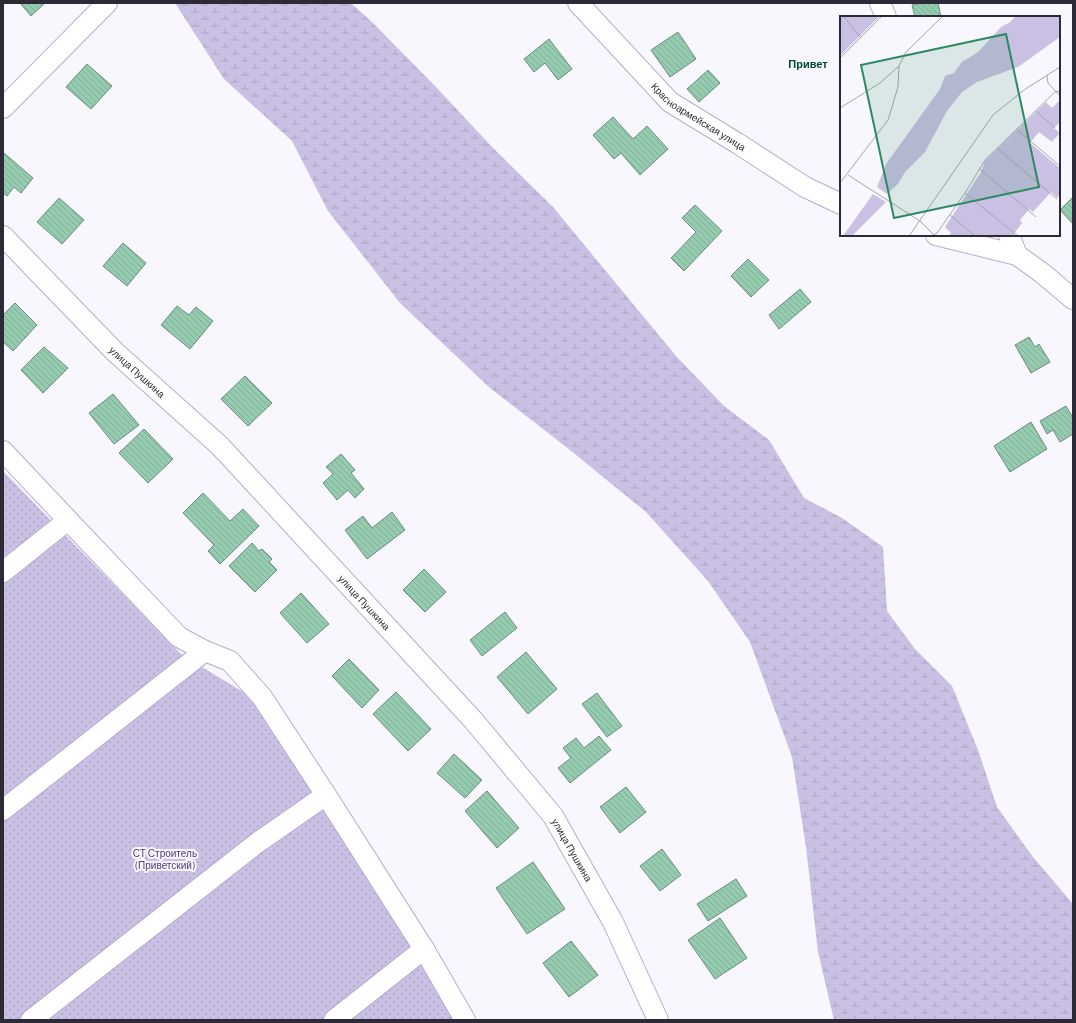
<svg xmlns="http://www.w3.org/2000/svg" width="1076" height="1023" viewBox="0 0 1076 1023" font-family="Barlow,sans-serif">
  <defs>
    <pattern id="wetland-marsh" width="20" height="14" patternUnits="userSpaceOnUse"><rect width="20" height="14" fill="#c9c0e4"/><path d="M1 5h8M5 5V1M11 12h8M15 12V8" fill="none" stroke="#ada5c4"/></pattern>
    <pattern id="garden-dots" width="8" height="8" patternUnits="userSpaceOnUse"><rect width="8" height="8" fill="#c9c0e4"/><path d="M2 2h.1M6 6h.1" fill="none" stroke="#ada5c4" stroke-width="1.8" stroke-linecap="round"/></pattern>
    <pattern id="building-back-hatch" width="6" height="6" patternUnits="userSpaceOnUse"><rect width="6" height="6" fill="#95cbae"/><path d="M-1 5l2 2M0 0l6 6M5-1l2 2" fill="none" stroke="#81ae96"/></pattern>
  </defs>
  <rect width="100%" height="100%" fill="#f9f7fe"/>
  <!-- wetland -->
  <path fill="url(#wetland-marsh)" d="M175 3H351L373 23 436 87 493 148 553 207 676 356 724 406 769 440 804 498 842 518 883 547 887 611 915 649 952 686 978 750 997 807 1033 857 1073 904V1020H834L818 952 806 847 792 757 750 642 708 581 646 512 570 450 490 388 400 303 328 211 292 141 224 79Z"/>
  <!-- garden -->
  <path fill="url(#garden-dots)" d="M3 471 182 655 255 699 410 946 454 1020H3Z"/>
  <!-- building -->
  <g fill="url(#building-back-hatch)" stroke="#6b8d7a">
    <path d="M20 3H45L31 16Z"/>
    <path d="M921 3H938L941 17H915L912 5Z"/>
    <path d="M678 32 696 59 670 77 651 50Z"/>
    <path d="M549 39 572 69 558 80 545 63 534 72 524 59Z"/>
    <path d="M87 64 112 86 91 109 66 87Z"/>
    <path d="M708 70 720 83 699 102 687 89Z"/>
    <path d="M613 117 633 139 647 126 668 149 640 175 621 153 614 159 593 135Z"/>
    <path d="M4 153 33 178 21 193 14 187 7 196 3 193V154Z"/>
    <path d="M1073 197V224L1060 210Z"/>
    <path d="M59 198 84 220 62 244 37 222Z"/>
    <path d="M695 205 722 231 684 271 671 258 696 232 682 218Z"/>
    <path d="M123 243 146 263 127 286 103 266Z"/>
    <path d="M748 259 769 280 751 297 731 276Z"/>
    <path d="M800 289 811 302 779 329 769 315Z"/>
    <path d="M15 303 37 325 13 351 3 342V315Z"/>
    <path d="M177 306 189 315 196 307 213 321 190 349 161 325Z"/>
    <path d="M1029 337 1035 347 1039 344 1050 362 1031 373 1015 345Z"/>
    <path d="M44 347 68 368 43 393 21 370Z"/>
    <path d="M245 376 272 403 248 426 221 399Z"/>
    <path d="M113 394 139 425 114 444 89 413Z"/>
    <path d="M1066 406 1072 416 1073 415V434L1060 442 1053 430 1047 434 1040 421Z"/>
    <path d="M1031 422 1047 449 1010 472 994 446Z"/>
    <path d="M144 429 173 459 148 483 119 453Z"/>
    <path d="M341 454 355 470 351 473 364 489 355 498 348 490 337 500 323 483 333 474 326 467Z"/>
    <path d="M203 493 230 521 243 509 259 526 220 564 208 551 214 545 183 513Z"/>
    <path d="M392 512 405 530 367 559 345 530 363 516 372 528Z"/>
    <path d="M252 543 259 551 262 549 272 559 269 562 277 570 255 592 229 566Z"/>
    <path d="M424 569 446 592 425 612 403 590Z"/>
    <path d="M301 593 329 624 307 643 280 613Z"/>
    <path d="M505 612 517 628 482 656 470 640Z"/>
    <path d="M526 652 557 689 528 714 497 677Z"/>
    <path d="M349 659 379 690 362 708 332 676Z"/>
    <path d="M396 692 431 729 408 751 373 714Z"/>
    <path d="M597 693 622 726 607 737 582 704Z"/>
    <path d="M599 736 611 750 570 783 558 768 571 758 563 748 576 738 584 748Z"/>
    <path d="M454 754 482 780 465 798 437 773Z"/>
    <path d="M626 787 646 812 620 833 600 807Z"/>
    <path d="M487 791 519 828 497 848 465 811Z"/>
    <path d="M662 849 681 875 660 891 640 866Z"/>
    <path d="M533 862 565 909 527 934 496 888Z"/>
    <path d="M736 879 747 896 708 921 697 904Z"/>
    <path d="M720 918 747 958 715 979 688 940Z"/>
    <path d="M571 941 598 975 569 997 543 963Z"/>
  </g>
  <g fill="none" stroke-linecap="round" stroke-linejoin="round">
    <!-- minor casing -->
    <g stroke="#b5adce" stroke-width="22">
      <g id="minor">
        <path id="s1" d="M578 3 670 102 737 143 805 187 841 204"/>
        <path d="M880 3 886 17"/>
        <path d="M3 108 107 3"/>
        <path d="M936 235 1017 255"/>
        <path d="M1009 235 1017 255 1042 273 1073 299"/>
        <path id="s2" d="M3 236 115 352 220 446 474 721 553 816 613 922 658 1020"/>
        <path d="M3 451 68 520 179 637 205 651 230 661 262 697 326 795 424 949 465 1020"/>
        <path d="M3 572 68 520"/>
        <path d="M3 810 205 651"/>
        <path d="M31 1020 257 843 326 795"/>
        <path d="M334 1020 424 949"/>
      </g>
    </g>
    <!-- minor -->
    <use href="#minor" stroke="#fff" stroke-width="20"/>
  </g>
  <g text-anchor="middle" stroke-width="4" stroke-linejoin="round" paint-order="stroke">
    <!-- street labels -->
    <g font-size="10" fill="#2d2a37" stroke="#f9f7fe">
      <text dy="4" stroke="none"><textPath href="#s1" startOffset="167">Красноармейская улица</textPath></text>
      <text dy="4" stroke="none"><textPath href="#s2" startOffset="191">улица Пушкина</textPath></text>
      <text dy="4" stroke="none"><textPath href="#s2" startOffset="515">улица Пушкина</textPath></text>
      <text dy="4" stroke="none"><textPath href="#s2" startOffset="839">улица Пушкина</textPath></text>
    </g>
    <!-- park labels -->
    <g font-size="10" fill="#4e3b77" stroke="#f9f7fe">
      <text x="165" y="857">СТ Строитель<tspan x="165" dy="12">(Приветский)</tspan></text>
    </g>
    <!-- neighbourhood labels -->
    <g font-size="11" font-weight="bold" fill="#014a30" stroke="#f9f7fe">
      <text x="808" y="68">Привет</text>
    </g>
  </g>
  <!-- overview -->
  <g transform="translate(840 16)">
    <rect width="220" height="220" fill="#f9f7fe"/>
    <path d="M176 0H220V21L178 51 137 66 122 76 107 95 85 136 65 156 58 168 47 178 37 171 46 148 100 73 105 60 114 57 122 46 138 36 162 10 169 7ZM33 178 46 186 12 220H3Z" fill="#c9c0e4"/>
    <path d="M0 0H40L0 40ZM220 84V106L214 112 220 117 212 126 199 116 190 127 220 152V178L217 182 211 176 193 196 189 193 180 204 182 207 174 218 176 220H109L111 217 105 211 141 156 145 145 206 86 212 92Z" fill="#c9c0e4"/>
    <path fill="none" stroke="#a7a5ae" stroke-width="1" d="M3 0 21 22M0 42 42 0M207 59 208 67 220 80M0 92 40 67 59 50 66 36 103 0M196 95 215 112M176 113 220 150M157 132 217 183M140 153 196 201M8 159 80 205 95 220M0 167 48 104 58 71 59 50M125 177 178 220M110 199 135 220M69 220 153 99 184 74 220 51M91 220 97 217 125 177 145 144 215 76 220 75"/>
    <path fill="#2c8a61" fill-opacity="0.15" stroke="#2c8a61" stroke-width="2" d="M166 18 199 171 54 202 21 49Z"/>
    <rect width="220" height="220" fill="none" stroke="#2d2a37" stroke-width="2"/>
  </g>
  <!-- border -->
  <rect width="1076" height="1023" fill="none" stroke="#2d2a37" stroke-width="8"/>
</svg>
